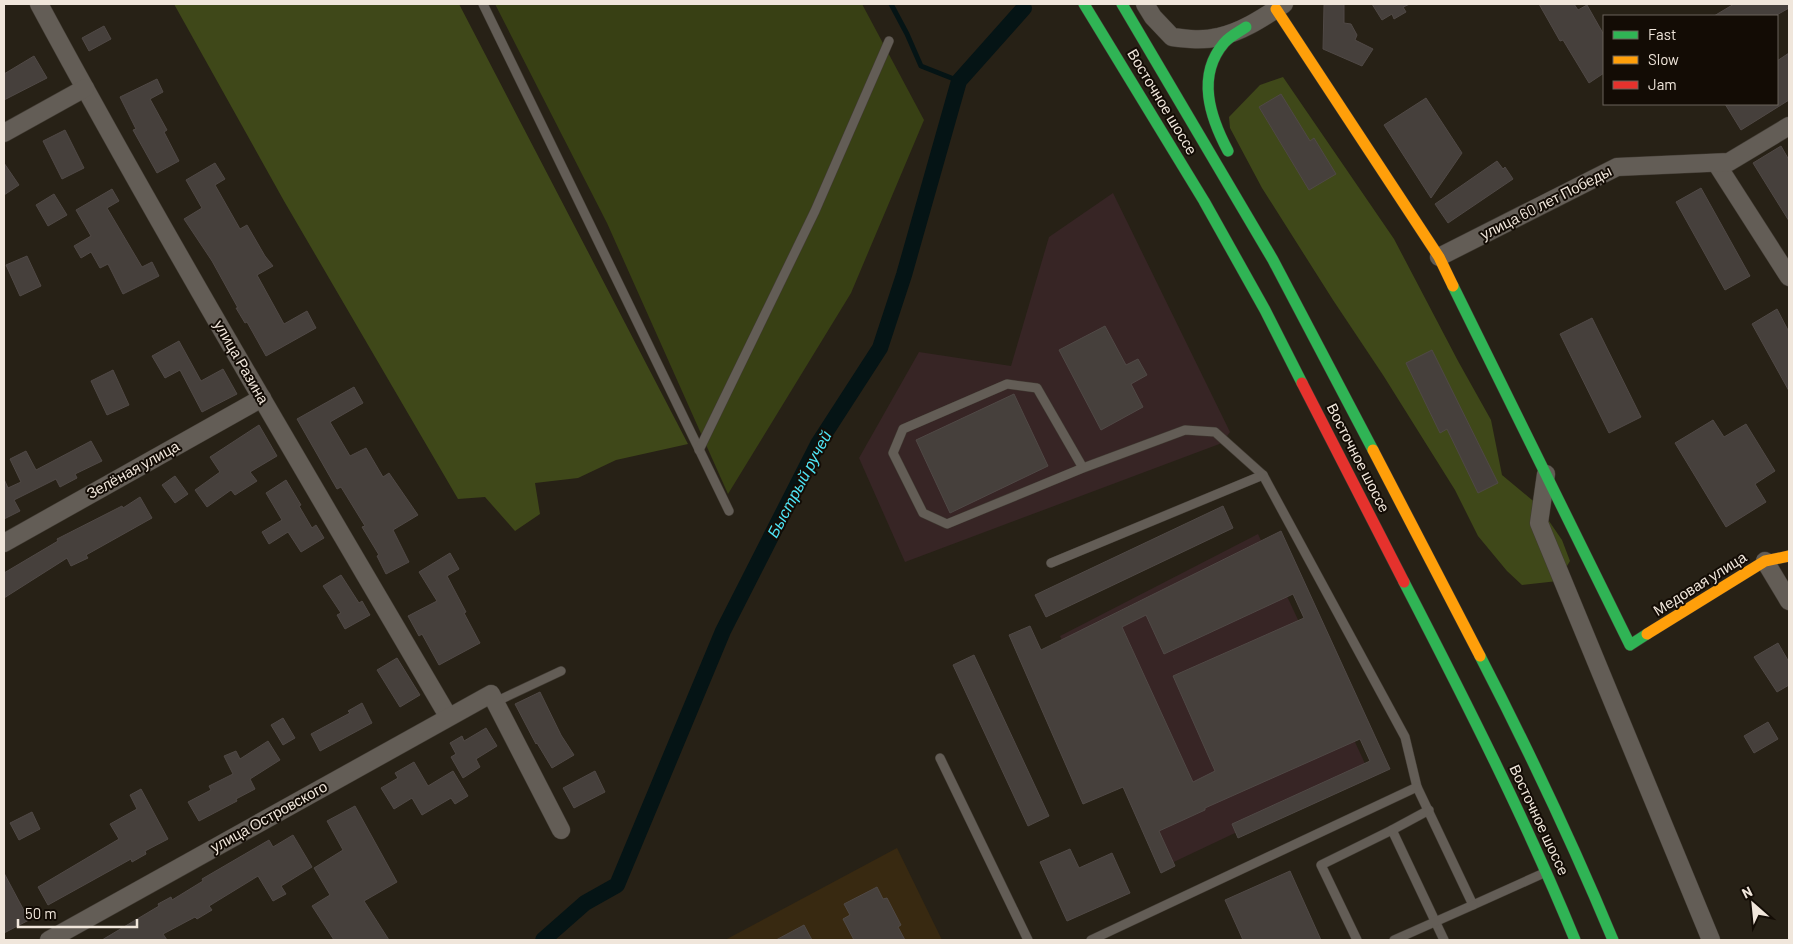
<svg xmlns="http://www.w3.org/2000/svg" width="1793" height="944" viewBox="0 0 1793 944" font-family="Barlow,sans-serif">
  <rect width="100%" height="100%" fill="#272116"/>
  <!-- built -->
  <path fill="#382911" d="M897 848 942 940H725Z"/>
  <!-- industrial -->
  <g fill="#372525">
    <path d="M1113 193 1230 432 1222 443 905 562 859 458 919 352 1011 366 1049 237Z"/>
    <path d="M1258 534 1368 770 1161 868 1060 636Z"/>
  </g>
  <!-- green -->
  <path fill="#384014" d="M495 4H862L924 120 851 293 728 494 607 223Z"/>
  <!-- forest -->
  <g fill="#3f4819">
    <path d="M174 4H459L688 444 616 460 578 478 535 483 540 514 515 531 485 497 458 499 284 201Z"/>
    <path d="M1283 77 1394 239 1458 361 1491 420 1502 475 1538 505 1562 540 1570 561 1558 581 1522 585 1507 571 1478 536 1455 490 1383 375 1333 300 1262 188 1230 128 1229 117 1260 85Z"/>
  </g>
  <g fill="none" stroke-linecap="round" stroke-linejoin="round">
    <!-- stream -->
    <path stroke="#051415" stroke-width="5" d="M891 4 907 34 921 66 959 81"/>
    <!-- canal -->
    <path stroke="#051415" stroke-width="16" d="M543 940 585 903 617 885 723 631 818 444 880 348 904 275 959 81 1024 8"/>
  </g>
  <!-- building -->
  <g fill="#46403c" stroke="#504946" fill-rule="evenodd">
    <path d="M1344 4V23L1351 24 1357 35 1355 40 1373 49 1362 66 1323 49 1324 5Z"/>
    <path d="M1372 4H1410L1403 7 1406 12 1394 19 1392 14 1382 20Z"/>
    <path d="M1539 4H1574L1578 10 1587 5 1604 35V73L1589 83 1563 40 1560 41Z"/>
    <path d="M1734 4H1789V8L1775 16H1714Z"/>
    <path d="M104 26 111 39 89 51 82 38Z"/>
    <path d="M1789 53V100L1741 130 1725 104H1777V61Z"/>
    <path d="M34 56 47 78 4 100V74Z"/>
    <path d="M157 79 163 92 150 99 167 130 164 132 179 161 157 173 133 130 136 129 120 97Z"/>
    <path d="M1281 94 1310 141 1314 138 1336 174 1309 190 1259 107Z"/>
    <path d="M1426 98 1462 153 1431 198 1384 125Z"/>
    <path d="M65 130 84 168 62 179 43 141Z"/>
    <path d="M1781 146 1789 160V221L1753 163Z"/>
    <path d="M1497 161 1503 169 1505 167 1513 179 1448 223 1435 204Z"/>
    <path d="M4 163 19 185 4 195Z"/>
    <path d="M215 163 225 179 215 185 240 229 247 225 265 256 273 266 257 275 284 324 307 311 316 328 266 356 247 322 245 323 236 308H238L212 261 184 219 202 208 186 180Z"/>
    <path d="M1701 188 1750 276 1725 290 1676 202Z"/>
    <path d="M112 189 119 201 107 208 142 267 152 262 159 276 123 294 108 264 100 268 91 252 81 258 74 246 91 236 76 210Z"/>
    <path d="M54 194 67 215 48 226 36 205Z"/>
    <path d="M27 256 41 286 20 296 6 265Z"/>
    <path d="M1777 309 1789 332V391L1752 324Z"/>
    <path d="M1592 318 1641 417 1609 433 1560 334Z"/>
    <path d="M1105 326 1126 365 1138 359 1147 375 1131 384 1143 407 1101 430 1059 350Z"/>
    <path d="M179 341 201 381 223 369 237 394 202 412 180 370 165 378 152 356Z"/>
    <path d="M1432 350 1498 483 1478 493 1447 429 1440 433 1406 363Z"/>
    <path d="M113 370 129 405 107 415 91 381Z"/>
    <path d="M354 387 363 403 330 422 350 456 366 448 383 477 389 473 418 515 393 530 409 562 386 574 377 556 379 555 362 527 365 526 341 487 337 489 297 419Z"/>
    <path d="M1014 394 1048 466 950 513 916 440Z"/>
    <path d="M1713 420 1724 437 1746 424 1775 471 1755 484 1766 502 1726 527 1675 443Z"/>
    <path d="M259 425 277 456 250 472 257 481 235 495 231 490 207 507 195 490 220 472 210 457Z"/>
    <path d="M91 441 102 461 75 474 77 478 60 487 56 479 14 500 20 511 4 519V479L8 488 21 482 10 459 26 451 36 470Z"/>
    <path d="M175 476 188 494 175 503 162 485Z"/>
    <path d="M286 480 301 505 299 506 312 528 316 525 324 538 301 552 288 532 269 544 262 532 282 520 266 493Z"/>
    <path d="M140 497 152 518 86 555 88 558 71 566 67 558 4 598V573L58 541 57 539 122 506 123 508Z"/>
    <path d="M1223 506 1233 528 1046 617 1035 595Z"/>
    <path d="M1281 531 1390 769 1238 838 1232 824 1370 761 1360 739 1205 808V810L1159 831 1175 866 1161 873 1123 787 1083 804 1009 635 1030 626 1041 650ZM1293 594 1304 618 1173 676 1215 771 1193 782 1122 627 1146 615 1164 654Z"/>
    <path d="M450 553 459 569 447 576 466 612 464 613 480 643 439 665 422 634 419 636 408 616 437 601 419 572Z"/>
    <path d="M341 575 359 603 362 601 370 615 345 629 337 615 341 613 323 586Z"/>
    <path d="M1778 643 1789 662V685L1777 692 1754 657Z"/>
    <path d="M974 655 1049 816 1028 826 953 665Z"/>
    <path d="M397 658 420 695 400 707 377 670Z"/>
    <path d="M540 692 561 735 574 755 552 768 537 743 536 744 515 704Z"/>
    <path d="M362 703 372 723 320 751 311 734 350 713 348 711Z"/>
    <path d="M283 718 295 738 283 745 271 725Z"/>
    <path d="M1768 722 1778 739 1754 753 1744 736Z"/>
    <path d="M486 728 497 746 476 759 480 767 463 778 451 757 456 754 450 743 462 736 464 741Z"/>
    <path d="M268 741 280 760 250 779 255 789 236 799 237 801 199 821 188 802 211 790 209 786 233 774 224 756 236 751 240 759Z"/>
    <path d="M414 762 428 786 453 771 468 796 455 804 451 798 422 815 412 798 394 809 381 788 398 778 395 773Z"/>
    <path d="M595 771 605 792 574 808 563 788Z"/>
    <path d="M141 789 168 839 145 851 146 854 132 862 131 859 48 905 38 887 119 839 110 824 137 809 130 795Z"/>
    <path d="M355 806 397 882 364 901 389 940H334L312 906 330 895 314 868 343 850 327 821Z"/>
    <path d="M32 812 40 829 19 840 10 823Z"/>
    <path d="M293 835 312 867 281 886 286 894 273 901 258 876 209 906 212 910 197 919 195 917 163 934 167 940H102L159 906 158 904 171 897 172 900 203 881 202 879 269 840 273 847Z"/>
    <path d="M1070 849 1079 868 1112 853 1130 893 1067 921 1040 862Z"/>
    <path d="M1290 871 1321 940H1243L1225 900Z"/>
    <path d="M4 873 29 920 4 933Z"/>
    <path d="M877 887 883 899 887 898 901 925 898 927 905 940H854L843 919 850 915 844 904Z"/>
    <path d="M804 925 812 940H776Z"/>
  </g>
  <g fill="none" stroke-linecap="round" stroke-linejoin="round">
    <!-- lane casing -->
    <g stroke="#413b33" stroke-width="10">
      <g id="lane">
        <path d="M483 4 729 511"/>
        <path d="M699 450 815 211 889 41"/>
        <path d="M1083 468 1037 388 1007 384 903 429 893 453 923 513 947 524 1083 468 1185 430 1215 432 1263 475 1405 737 1417 787 1473 905 1544 873"/>
        <path d="M1051 563 1263 475"/>
        <path d="M495 702 561 671"/>
        <path d="M940 758 1028 940"/>
        <path d="M1429 810 1392 830 1444 940"/>
        <path d="M1091 940 1417 787"/>
        <path d="M1357 940 1321 865 1392 830"/>
        <path d="M1394 940 1473 905"/>
      </g>
    </g>
    <!-- street casing -->
    <g stroke="#413b33" stroke-width="19">
      <g id="street">
        <path d="M39 4C169 245 310 480 448 716"/>
        <path d="M1145 4 1153 17 1172 37C1187 39 1203 41 1218 37 1242 32 1264 17 1284 4"/>
        <path d="M4 133 85 88"/>
        <path d="M1716 163 1789 277"/>
        <path d="M1439 257 1617 167 1729 162 1789 126"/>
        <path d="M1546 474 1539 523 1711 940"/>
        <path d="M4 543 262 398"/>
        <path d="M1765 561 1789 601"/>
        <path d="M49 940 491 694 561 830"/>
      </g>
    </g>
    <!-- fast casing -->
    <g stroke="#413b33" stroke-width="12">
      <g id="fast">
        <path d="M1084 4 1204 201 1265 310 1302 383"/>
        <path d="M1122 4 1273 260 1373 450"/>
        <path d="M1228 151C1210 117 1196 76 1224 43 1230 36 1239 32 1246 27"/>
        <path d="M1453 286 1630 645 1647 634"/>
        <path d="M1404 582C1465 700 1525 818 1575 940"/>
        <path d="M1480 656C1528 749 1573 844 1613 940"/>
      </g>
    </g>
    <!-- slow casing -->
    <g stroke="#413b33" stroke-width="12">
      <g id="slow">
        <path d="M1276 9 1439 257 1453 286"/>
        <path d="M1373 450 1480 656"/>
        <path d="M1647 634 1765 561 1789 556"/>
      </g>
    </g>
    <!-- jam casing -->
    <g stroke="#413b33" stroke-width="12">
      <path id="jam" d="M1302 383 1404 582"/>
    </g>
    <!-- lane -->
    <use href="#lane" stroke="#635d56" stroke-width="9"/>
    <!-- street -->
    <use href="#street" stroke="#635d56" stroke-width="18"/>
    <!-- fast -->
    <use href="#fast" stroke="#30b455" stroke-width="11"/>
    <!-- slow -->
    <use href="#slow" stroke="#ff9f0a" stroke-width="11"/>
    <!-- jam -->
    <use href="#jam" stroke="#e5322d" stroke-width="11"/>
  </g>
  <g text-anchor="middle" stroke-width="4" stroke-linejoin="round" paint-order="stroke">
    <!-- street labels -->
    <g font-size="15" fill="#f0e6db" stroke="#130c05">
      <text transform="translate(1162 102) rotate(59)" y="5">Восточное шоссе</text>
      <text transform="translate(1546 203) rotate(-27)" y="5">улица 60 лет Победы</text>
      <text transform="translate(241 362) rotate(60)" y="5">улица Разина</text>
      <text transform="translate(1358 458) rotate(63)" y="5">Восточное шоссе</text>
      <text transform="translate(133 470) rotate(-29)" y="5">Зелёная улица</text>
      <text transform="translate(1700 584) rotate(-32)" y="5">Медовая улица</text>
      <text transform="translate(269 817) rotate(-29)" y="5">улица Островского</text>
      <text transform="translate(1539 820) rotate(65)" y="5">Восточное шоссе</text>
    </g>
    <!-- water labels -->
    <g font-size="16" font-style="italic" fill="#4fe4f5" stroke="#130c05">
      <text transform="translate(799 484) rotate(-62)" y="6">Быстрый ручей</text>
    </g>
  </g>
  <!-- border -->
  <rect width="1793" height="944" fill="none" stroke="#f0e6db" stroke-width="10"/>
  <!-- legend -->
  <rect x="1603" y="15" width="175" height="90" fill="#130c05" stroke="#6b635b"/>
  <rect x="1613" y="31" width="25" height="8" fill="#30b455" stroke="#6b635b"/>
  <text x="1648" y="40" font-size="15" fill="#f0e6db">Fast</text>
  <rect x="1613" y="56" width="25" height="8" fill="#ff9f0a" stroke="#6b635b"/>
  <text x="1648" y="65" font-size="15" fill="#f0e6db">Slow</text>
  <rect x="1613" y="81" width="25" height="8" fill="#e5322d" stroke="#6b635b"/>
  <text x="1648" y="90" font-size="15" fill="#f0e6db">Jam</text>
  <!-- north arrow -->
  <g transform="translate(1753 904) rotate(333)" stroke="#130c05" stroke-width="4" paint-order="stroke">
  <path d="M0-4L9 19L0 12L-9 19Z" fill="#f0e6db"/>
  <text y="-8" font-size="14" font-weight="bold" text-anchor="middle" fill="#f0e6db">N</text>
  </g>
  <!-- scale -->
  <path d="M18 919v8h119v-8" fill="none" stroke="#f0e6db" stroke-width="2.5"/>
  <text x="25" y="919" font-size="15" fill="#f0e6db" stroke="#130c05" stroke-width="4" paint-order="stroke">50 m</text>
</svg>
